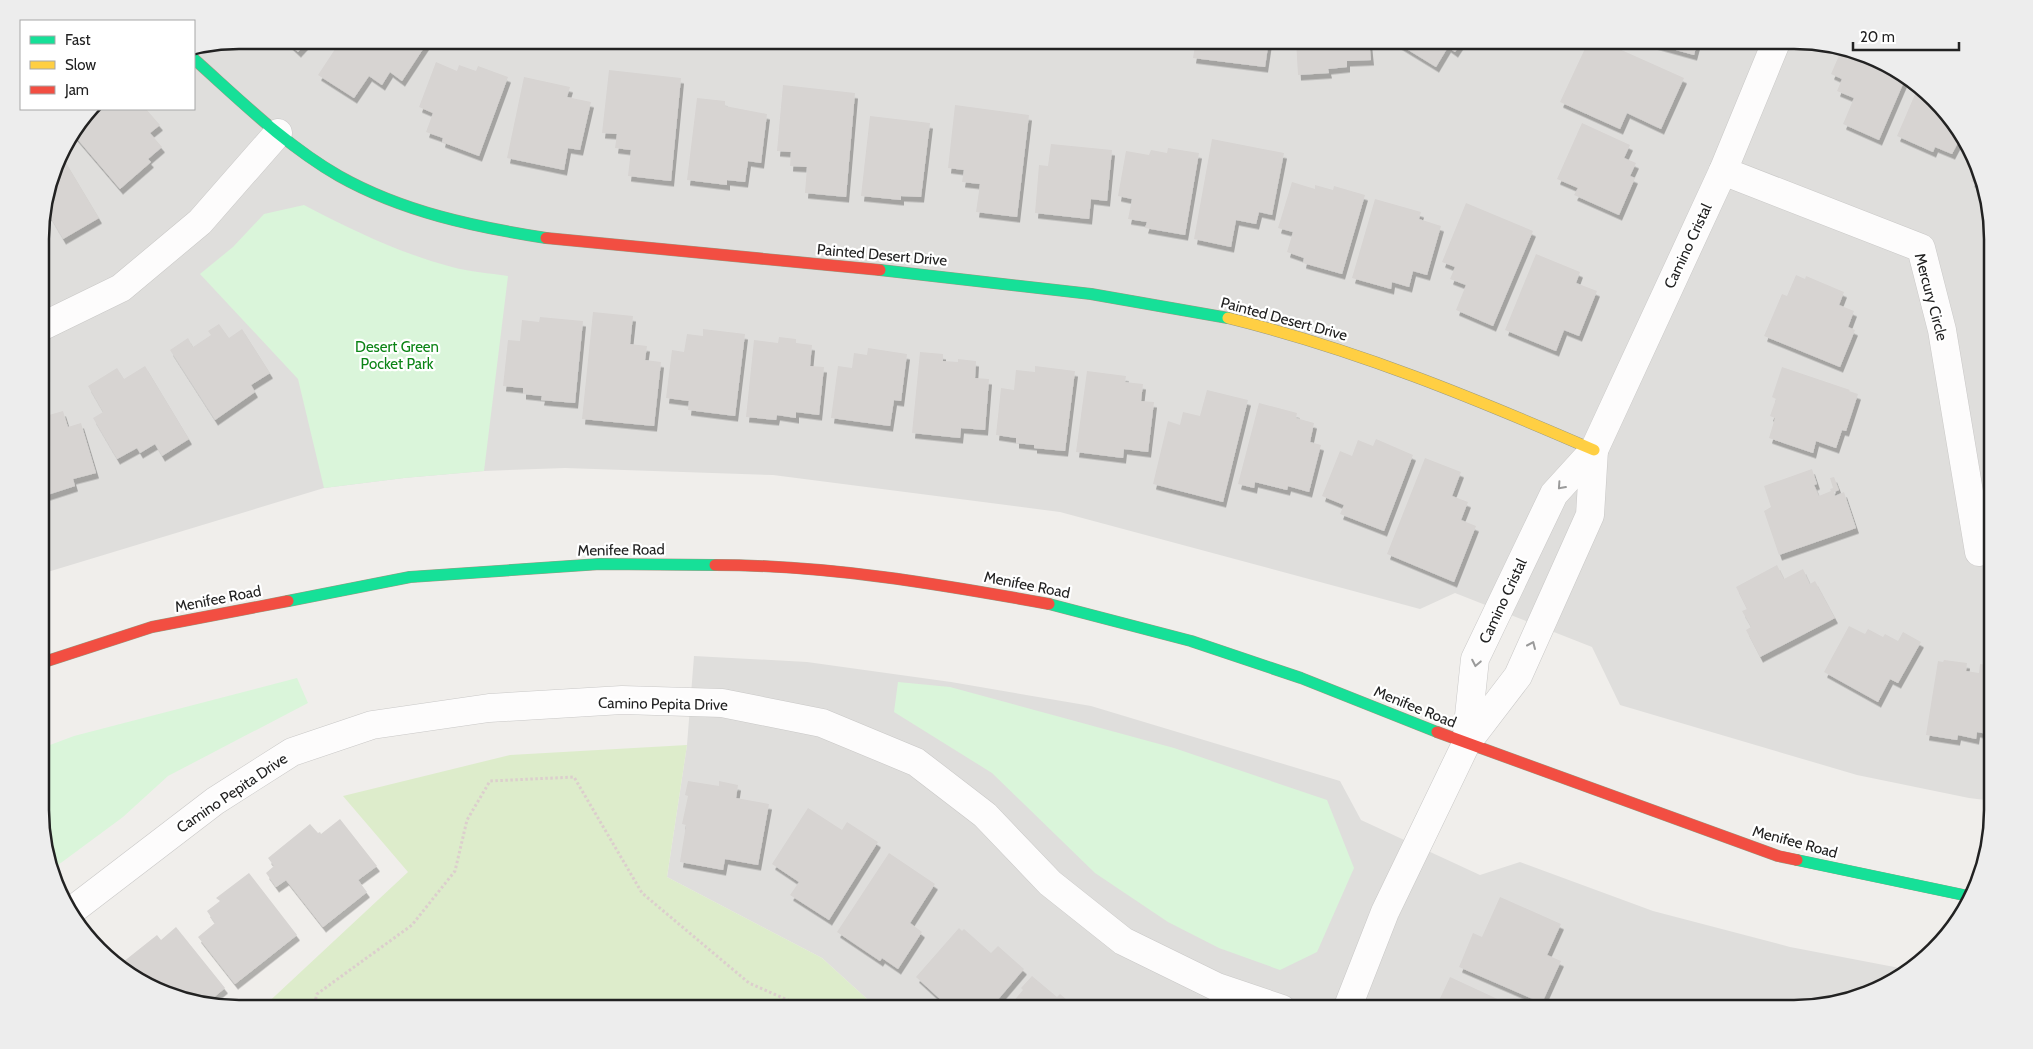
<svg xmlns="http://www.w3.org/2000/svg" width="2033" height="1049" viewBox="0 0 2033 1049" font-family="Cabin,sans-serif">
  <defs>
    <filter id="shadow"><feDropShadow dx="3" dy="5.5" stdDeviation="0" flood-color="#0004"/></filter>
  </defs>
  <rect width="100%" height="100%" fill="#f0eeeb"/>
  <!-- residential -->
  <g fill="#dfdedc">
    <path d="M239 40H1794L1882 61 1925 90 1959 128 1991 213 1993 801 1969 798 1857 775 1620 705 1592 647 1455 593 1420 609 1060 512 773 475 565 468 484 471 404 478 324 488 41 574 40 226 61 151 93 109H194V49Z"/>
    <path d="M694 656 807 662 951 682 1091 706 1340 781 1361 820 1480 875 1520 862 1653 911 1790 947 1910 970 1904 976 1858 999 1807 1009H878L822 958 667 877 687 745Z"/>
  </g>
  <!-- grass -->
  <path fill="#ddeccb" d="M687 745 667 877 822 958 878 1009H261L408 872 343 796 510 755Z"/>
  <!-- park -->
  <g fill="#daf5da">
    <path d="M304 205C352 230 399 253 452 267 470 272 489 273 508 276L484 471 404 478 324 488 298 379 200 274 233 247 264 214Z"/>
    <path d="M297 678 308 703 168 776 123 817 54 868 42 836V748L74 736Z"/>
    <path d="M898 682 950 687 1174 748 1327 800 1354 868 1317 952 1280 970 1219 948 1168 922 1095 873 992 773 894 712Z"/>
  </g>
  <!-- building -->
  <g fill="#d7d4d2" filter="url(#shadow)">
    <path d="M285 40H309L298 52Z"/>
    <path d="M341 40H429L402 81 390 72 382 85 369 76 354 98 318 75Z"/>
    <path d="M1196 40H1269L1265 67 1193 58Z"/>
    <path d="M1296 40H1369L1371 60 1347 61V67L1328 69 1329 73 1298 75Z"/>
    <path d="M1392 40H1463L1455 52 1448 47 1436 67Z"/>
    <path d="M1589 40H1599L1684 78 1661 129 1627 113 1620 129 1560 102Z"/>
    <path d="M1640 40H1698L1694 55Z"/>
    <path d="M1841 51 1882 61 1906 77 1879 140 1843 124 1854 98 1837 91 1842 79 1831 74Z"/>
    <path d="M436 62 457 71 459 65 476 71 478 66 508 77 479 156 442 142 443 138 426 132 433 113 419 107Z"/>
    <path d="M609 70 681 78 671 181 628 176 631 150 615 148 617 134 602 133Z"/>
    <path d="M524 77 570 87 567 97 591 102 580 150 568 148 564 170 507 158Z"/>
    <path d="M783 85 855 93 846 197 805 193 807 167 790 166 791 152 777 151Z"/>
    <path d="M1919 85 1925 90 1959 128 1962 135 1952 154 1935 147 1933 152 1897 136Z"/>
    <path d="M697 98 725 101V106L767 114 761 163 748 161 745 182 727 180V185L687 180Z"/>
    <path d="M955 105 1029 115 1017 217 976 212 980 184 962 182 964 170 948 168Z"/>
    <path d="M93 109H146L160 125 150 133 162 147 148 159 151 162 120 189 73 134Z"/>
    <path d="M870 116 930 123 921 197 901 196V200L861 196Z"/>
    <path d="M1582 123 1630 145 1624 158 1636 163 1630 176 1635 178 1619 215 1574 195 1578 188 1557 179Z"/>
    <path d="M1212 139 1284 153 1272 215 1259 212 1256 224 1236 220 1231 247 1194 239Z"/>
    <path d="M1051 144 1112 150 1107 201 1091 199 1089 219 1035 213 1039 165 1048 166Z"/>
    <path d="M1168 148 1199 153 1185 235 1145 228 1147 222 1128 219 1132 199 1118 196 1126 151 1149 155 1151 150 1167 153Z"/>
    <path d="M60 153 99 218 63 239 49 215 42 219Z"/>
    <path d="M1976 174 1983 190 1971 181Z"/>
    <path d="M1292 182 1315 189V185L1333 190 1334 186 1365 195 1342 274 1303 263 1304 258 1287 252 1293 232 1278 228Z"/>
    <path d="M1375 199 1421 212 1419 219 1441 226 1427 275 1413 271 1409 287 1392 282 1391 289 1352 278Z"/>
    <path d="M1466 203 1533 231 1493 326 1456 310 1466 285 1450 279 1455 267 1442 262Z"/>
    <path d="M1536 254 1580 272 1576 283 1597 291 1579 336 1564 330 1556 351 1505 330Z"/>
    <path d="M1796 275 1805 279 1806 276 1844 292 1839 305 1854 311 1848 327 1855 330 1840 367 1764 336 1782 294 1787 296Z"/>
    <path d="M593 312 633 316 630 344 647 346 645 360 661 362 654 426 582 419Z"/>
    <path d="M540 317 583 321 575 403 541 400 542 396 523 394V388L503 386 508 340 520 341 522 320 539 322Z"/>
    <path d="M219 324 229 338 242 329 270 373 251 385 255 392 215 420 170 350 188 338 193 347 211 335 208 331Z"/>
    <path d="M703 329 745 334 735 416 688 410 689 401 666 398 672 350 684 352 687 334 703 336Z"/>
    <path d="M779 337 796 339V343L812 345 810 366 824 367 819 415 796 412V418L777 415 776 420 746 417 754 340 778 343Z"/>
    <path d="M868 348 907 354 901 401 894 400 890 426 831 418 838 366 852 368 854 353 867 355Z"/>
    <path d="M920 352 943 354V361L958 362V359L976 361 975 378 989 379 985 430 961 428 960 438 912 433Z"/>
    <path d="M145 366 189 439 162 456 155 444 140 453 137 448 117 459 93 418 103 412 88 386 117 368 124 379Z"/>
    <path d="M1035 366 1075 371 1065 451 1034 448V445L1016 443V438L996 435 1001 388 1014 390 1016 370 1035 372Z"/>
    <path d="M1782 367 1850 390 1849 391 1858 394 1846 431 1842 430 1836 448 1816 441 1813 453 1769 438 1775 418 1770 416 1776 399 1772 397Z"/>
    <path d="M1087 371 1126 376 1125 382 1143 384 1141 401 1154 402 1148 452 1124 449 1123 458 1076 452Z"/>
    <path d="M1207 390 1248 400 1223 502 1153 484 1168 421 1180 425 1183 412 1200 416Z"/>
    <path d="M1259 403 1297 413 1296 418 1314 423 1310 442 1321 445 1309 492 1288 486 1287 490 1255 482 1254 488 1238 484Z"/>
    <path d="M63 411 68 427 81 423 96 473 73 479 75 486 41 497V420L50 418 49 415Z"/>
    <path d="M1376 439 1413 455 1384 531 1340 514 1344 505 1322 496 1340 451 1352 456 1358 440 1373 446Z"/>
    <path d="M1425 458 1461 472 1452 496 1468 502 1461 520 1476 526 1454 582 1387 554Z"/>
    <path d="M1812 469 1817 484 1814 485 1819 496 1831 491 1830 489 1833 488 1830 478 1834 477 1839 490 1834 492 1835 496 1844 492 1856 528 1779 555 1764 511 1771 507 1764 486Z"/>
    <path d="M1777 565 1784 579 1803 569 1810 584 1815 581 1835 618 1760 657 1746 630 1751 627 1742 611 1747 609 1736 587Z"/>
    <path d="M1849 626 1865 634 1868 629 1883 637 1885 634 1898 641 1903 632 1921 642 1898 683 1890 679 1878 702 1824 672Z"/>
    <path d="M1944 660 1967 663 1966 671 1979 673 1980 664 1993 666V735L1977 732 1976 739 1958 735 1957 740 1926 735 1938 661 1943 662Z"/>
    <path d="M688 781 719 786V781L738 785 736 798 769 804 758 865 725 859 723 870 680 862 686 825 682 824 688 796 685 795Z"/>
    <path d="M808 808 842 830 847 822 878 842 829 920 790 895 799 882 772 864Z"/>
    <path d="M340 819 377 866 358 880 367 892 323 927 286 880 276 887 266 873 274 866 268 858 310 824 318 833 320 832 321 834Z"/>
    <path d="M889 853 935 884 910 923 922 932 898 969 882 958 880 961 837 932Z"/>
    <path d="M249 873 297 935 235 984 198 937 215 923 207 911 220 901 216 898Z"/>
    <path d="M1500 897 1561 924 1547 955 1561 961 1542 1003 1459 967 1473 933 1482 937Z"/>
    <path d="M176 927 225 988 208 1002 151 988 118 966 157 935 161 940Z"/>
    <path d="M959 928 962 931 964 929 991 953 998 946 1024 969 990 1009H931L940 999 916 977Z"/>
    <path d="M1032 976 1057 997 1060 994 1074 1006 1071 1009H1007L1023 990 1021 988Z"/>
    <path d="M1450 977 1519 1009H1435Z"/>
  </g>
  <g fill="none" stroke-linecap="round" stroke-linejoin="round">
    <!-- street casing -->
    <g stroke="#c9c8c7" stroke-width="29">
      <g id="street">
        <path d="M1723 171 1921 248 1942 330 1979 552"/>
        <path d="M41 327 121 288 200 222 278 133"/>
        <path d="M1466 744 1475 659 1554 494 1594 450 1723 171 1777 40"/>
        <path d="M70 912 215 801 292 752 372 725 489 708 622 700 722 703 822 723 916 762 985 815 1050 883 1123 941 1217 987 1282 1009"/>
        <path d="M1347 1009 1385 912 1466 744 1518 676 1590 515 1594 450"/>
      </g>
    </g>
    <!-- fast casing -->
    <g stroke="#999a82" stroke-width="12">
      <g id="fast">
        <path d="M194 59C240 100 285 145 339 176 403 212 475 227 546 238"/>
        <path d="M880 270 1091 294 1228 318"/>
        <path d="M288 601 410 577 600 564 715 565"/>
        <path d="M1049 604 1191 641 1301 678 1437 732"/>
        <path d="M1797 860 1973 897"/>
      </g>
    </g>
    <!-- slow casing -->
    <g stroke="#999a82" stroke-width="12">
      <path id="slow" d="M1228 318C1355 349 1474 398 1594 450"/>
    </g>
    <!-- jam casing -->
    <g stroke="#999a82" stroke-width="12">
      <g id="jam">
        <path d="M546 238 880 270"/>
        <path d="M715 565C827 565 939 584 1049 604"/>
        <path d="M41 663 152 627 288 601"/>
        <path d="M1437 732 1778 856 1797 860"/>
      </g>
    </g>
    <!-- path -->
    <path stroke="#dccecd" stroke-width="3" stroke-dasharray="2.5 2.5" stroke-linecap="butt" d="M313 1009 317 994 412 925 455 871 467 820 490 781 574 777 642 893 749 983 808 1009"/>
    <!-- street -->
    <use href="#street" stroke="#fdfcfc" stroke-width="28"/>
    <!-- fast -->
    <use href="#fast" stroke="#16e098" stroke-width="11"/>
    <!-- slow -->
    <use href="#slow" stroke="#ffcf43" stroke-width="11"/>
    <!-- jam -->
    <use href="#jam" stroke="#f24e42" stroke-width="11"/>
  </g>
  <!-- one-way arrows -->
  <defs><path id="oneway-chevron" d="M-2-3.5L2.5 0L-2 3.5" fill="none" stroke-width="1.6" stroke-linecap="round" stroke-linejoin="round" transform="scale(1.25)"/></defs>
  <g stroke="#9a9a9a">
    <use href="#oneway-chevron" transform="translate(1561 486) rotate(132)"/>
    <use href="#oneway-chevron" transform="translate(1532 645) rotate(-66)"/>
    <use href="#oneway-chevron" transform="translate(1476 663) rotate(101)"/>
  </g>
  <g text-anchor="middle" stroke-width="4.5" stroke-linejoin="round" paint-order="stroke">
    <!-- street labels -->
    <g font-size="15" fill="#222" stroke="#fff">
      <text transform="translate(1688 246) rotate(-65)" y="5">Camino Cristal</text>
      <text transform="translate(882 255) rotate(5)" y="5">Painted Desert Drive</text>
      <text transform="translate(1931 297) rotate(75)" y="5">Mercury Circle</text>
      <text transform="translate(1284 319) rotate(15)" y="5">Painted Desert Drive</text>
      <text transform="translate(621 550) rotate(-1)" y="5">Menifee Road</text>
      <text transform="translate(1027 585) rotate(11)" y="5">Menifee Road</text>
      <text transform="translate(218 599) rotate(-11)" y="5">Menifee Road</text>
      <text transform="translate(1503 601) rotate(-65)" y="5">Camino Cristal</text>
      <text transform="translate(663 704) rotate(1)" y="5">Camino Pepita Drive</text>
      <text transform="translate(1415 707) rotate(22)" y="5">Menifee Road</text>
      <text transform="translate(232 793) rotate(-34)" y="5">Camino Pepita Drive</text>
      <text transform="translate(1795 842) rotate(15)" y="5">Menifee Road</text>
    </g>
    <!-- park labels -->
    <g font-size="15" fill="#0c8416" stroke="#fff">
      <text x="397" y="352">Desert Green<tspan x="397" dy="17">Pocket Park</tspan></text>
    </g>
  </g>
  <!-- crop -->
  <path d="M0 0H2033V1049H0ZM239 49H1794A190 190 0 0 1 1984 239V810A190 190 0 0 1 1794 1000H239A190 190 0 0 1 49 810V239A190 190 0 0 1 239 49Z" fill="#ededed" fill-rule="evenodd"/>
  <path fill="none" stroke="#222" stroke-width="2.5" d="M239 49H1794A190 190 0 0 1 1984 239V810A190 190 0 0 1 1794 1000H239A190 190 0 0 1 49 810V239A190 190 0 0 1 239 49Z"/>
  <!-- legend -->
  <rect x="20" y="20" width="175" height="90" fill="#ffffff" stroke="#a7a7a7"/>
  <rect x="30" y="36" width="25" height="8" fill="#16e098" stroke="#a7a7a7"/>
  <text x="65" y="45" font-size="15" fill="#222222">Fast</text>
  <rect x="30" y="61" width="25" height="8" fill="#ffcf43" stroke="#a7a7a7"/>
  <text x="65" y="70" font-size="15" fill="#222222">Slow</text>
  <rect x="30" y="86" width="25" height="8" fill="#f24e42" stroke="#a7a7a7"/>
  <text x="65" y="95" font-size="15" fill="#222222">Jam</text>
  <!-- scale -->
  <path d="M1853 42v8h106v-8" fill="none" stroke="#222222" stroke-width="2.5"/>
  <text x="1860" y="42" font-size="15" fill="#222222" stroke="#ffffff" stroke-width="4" paint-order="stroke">20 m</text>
</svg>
